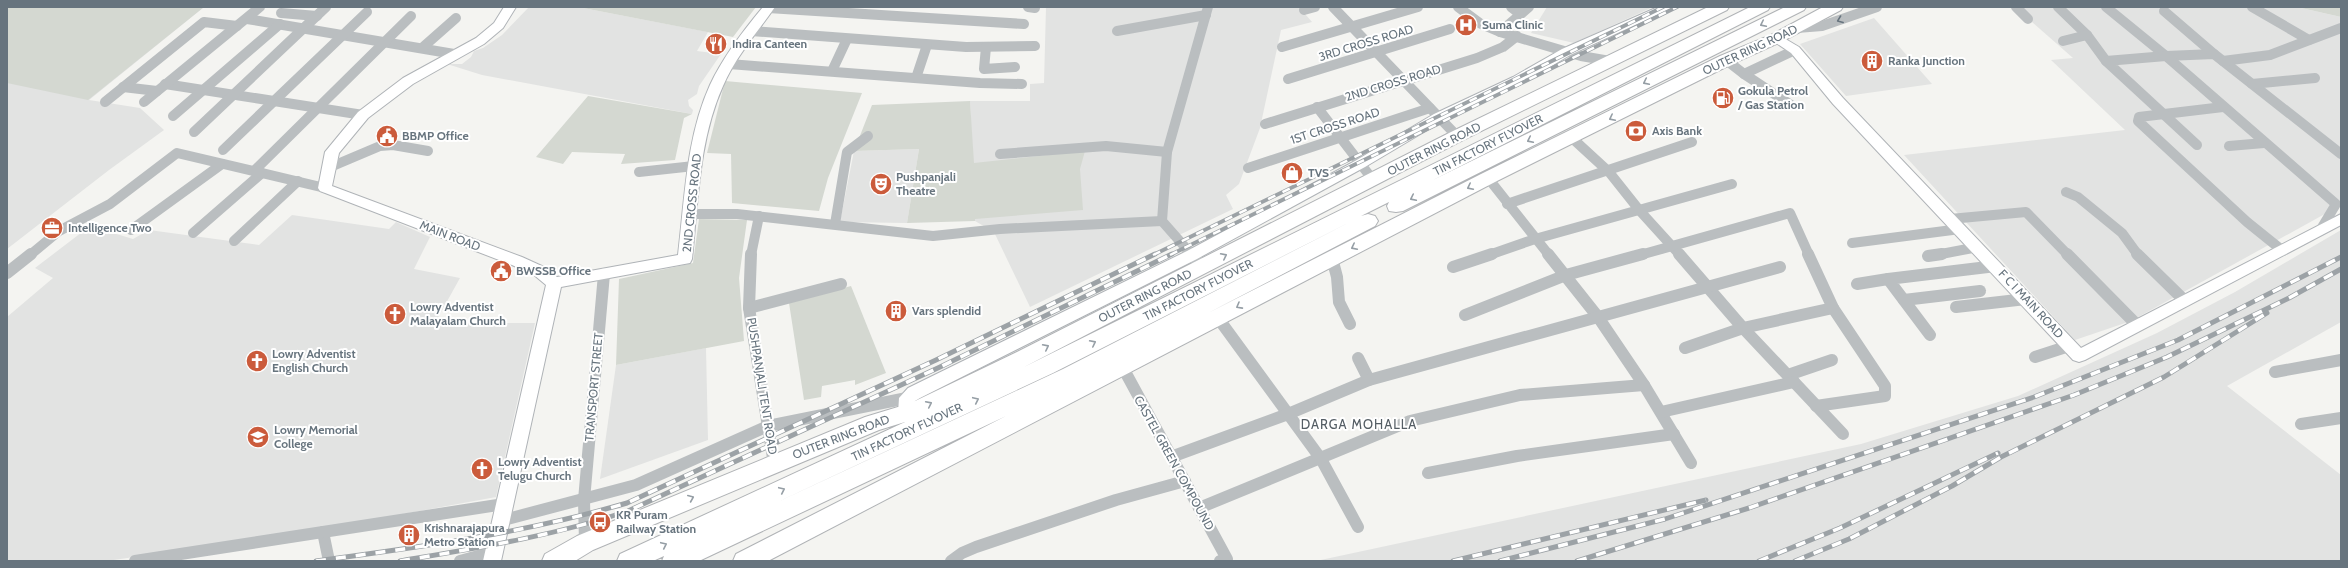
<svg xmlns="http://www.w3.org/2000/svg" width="2348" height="568" viewBox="0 0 2348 568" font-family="Cabin,sans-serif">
  <rect width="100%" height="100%" fill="#f4f4f1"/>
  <!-- built -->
  <g fill="#e2e3e2">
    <path d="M7 7H204L89 100 140 108 164 130 109 170 7 249Z"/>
    <path d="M529 7H578L708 32 697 51 721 54 699 86 697 94 688 100 689 106 693 110 692 114 482 75 447 64H462L471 57 474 51 483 48 502 35Z"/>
    <path d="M1046 7H1299L1312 22 1281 30 1260 128 1239 184 1226 195 1233 209 1030 307 994 232 975 221 970 101H1030V84L1044 83Z"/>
    <path d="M1547 7H1653L1574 43 1531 33Z"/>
    <path d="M2015 7H2297L2341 17V205L2131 321 2075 340 1904 155 2125 130 2051 60 2073 58Z"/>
    <path d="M1874 18 1932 84 1846 96 1800 44Z"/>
    <path d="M919 149 907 223 840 222 854 151Z"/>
    <path d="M292 215 389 229 396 222 430 237 414 269 460 278 435 323H535L496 497 316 530 107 561H7V317L53 278 35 268 90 226 133 239 149 230 259 245Z"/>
    <path d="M2341 230V322L2227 386 2341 475V561H1316L1861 444 2018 396 2157 333 2235 292Z"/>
    <path d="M706 348 708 440 600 479 616 365Z"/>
  </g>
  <!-- green -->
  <g fill="#d4d8d1">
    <path d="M7 7H204L88 100 7 83Z"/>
    <path d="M578 7H756L733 37Z"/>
    <path d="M2297 7H2341V17Z"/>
    <path d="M725 81 862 93 828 178 819 211 732 203 731 154 707 153Z"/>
    <path d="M588 96 692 114 684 118 675 160 621 164 625 154 572 152 563 164 536 157Z"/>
    <path d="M970 101 974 163 1085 151 1080 169 1083 210 975 219V221L907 223 919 149 854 151 872 105Z"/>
    <path d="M699 219 747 220 739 278 744 341 616 365 619 279 693 263Z"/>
    <path d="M851 286 886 373 855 385V380L822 386 821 397 804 400 789 303Z"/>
  </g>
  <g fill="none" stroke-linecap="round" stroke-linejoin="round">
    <!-- secondary casing -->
    <g stroke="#afb3b7" stroke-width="2">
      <g id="secondary">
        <path d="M504 7H516L503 28 484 44 413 84 368 118 339 153 332 186 522 257 544 267 557 277 678 255C685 198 686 138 710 85 723 57 743 31 763 7H775C757 33 736 56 723 86 699 139 698 201 692 259L690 263 561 287 501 561H483L546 285 534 275 512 265 320 191 318 188 325 152 358 112 403 78 476 38 494 23Z"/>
        <path d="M1658 7H1674L1570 55 1523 83 1444 120 1365 167 1197 259 920 398 915 401 912 419 906 421 900 419 898 414 899 398 908 388 1187 251 1355 161 1434 114 1513 77 1562 49Z"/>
        <path d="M1777 34 1799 47 1843 98 2081 348 2341 214V225L2085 360 2079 362 2073 360 1833 104 1791 53 1773 41 1771 38Z"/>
      </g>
    </g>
    <!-- highway casing -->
    <g stroke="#b0b3b6" stroke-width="2">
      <path id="highway" d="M1708 7H1729L1727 10 1463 140 1024 367 1750 7H1770L1768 10 1433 180 1785 7H1806L1804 10 1403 211 1396 212 1389 211 1387 206 1389 202 1361 216 1368 214 1375 216 1378 221 1375 226 1208 313 1481 174 1720 56 1771 35 1823 7H1843L1841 10 1783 41 1732 64 1495 182 768 561H733L736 554 1006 416 699 561H662L664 556 653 561H617L620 554 905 422 879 430 593 550 575 561H542L545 554 577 536 865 417 911 403 1017 352 1451 132ZM1354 220 1063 369 769 506 1053 373Z"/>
    </g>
    <!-- street-far1 -->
    <g stroke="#babec0" stroke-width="10">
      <path d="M1028 7 1035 8"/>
      <path d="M1333 7 1457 136"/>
      <path d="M1458 7 1481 24 1500 32 1581 56 1610 61"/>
      <path d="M1511 7 1520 14"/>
      <path d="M2016 7 2028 19"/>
      <path d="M2058 7 2087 35 2106 61"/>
      <path d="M2106 7 2166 56 2214 54 2341 154"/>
      <path d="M2252 7 2309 40"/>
      <path d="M768 8 1024 24"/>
      <path d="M1304 10 1315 7"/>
      <path d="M2164 11 2214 54"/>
      <path d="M281 13 317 16"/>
      <path d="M247 19 454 54"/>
      <path d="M1797 28 1822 26 1877 7"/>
      <path d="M751 31 966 47 1035 46"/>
      <path d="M1117 31 1206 15"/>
      <path d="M1500 32 1529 7"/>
      <path d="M2063 41 2087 35"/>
      <path d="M986 47 984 69 1015 67"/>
      <path d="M1282 47 1418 7"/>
      <path d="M422 48 456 18"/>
      <path d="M1726 60 1744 74 1795 50"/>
      <path d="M2223 61 2270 55 2341 28"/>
      <path d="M729 64 980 83 1022 84"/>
      <path d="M832 71 847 39"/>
      <path d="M1744 74 1791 105"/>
      <path d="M916 78 927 45"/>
      <path d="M1288 79 1450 29"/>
      <path d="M165 84 363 115"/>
      <path d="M2252 84 2315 78"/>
      <path d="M123 87 157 91"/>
      <path d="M105 102 204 22 237 26"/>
      <path d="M144 102 260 7"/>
      <path d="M1317 107 1373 180"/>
      <path d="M2223 107 2139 117 2138 121 2247 222 2283 251"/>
      <path d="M173 116 280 24"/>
      <path d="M1265 124 1477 58 1503 47 1517 36"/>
      <path d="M194 132 326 7"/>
      <path d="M1572 138 1609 172 1640 211 1680 255"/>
      <path d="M2197 145 2106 61 2166 56 2336 204 2321 229"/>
      <path d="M2229 146 2264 143"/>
      <path d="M223 150 367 12"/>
      <path d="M1000 154 1106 146 1167 152"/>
      <path d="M328 168 380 146 393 145 428 151"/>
      <path d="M1248 168 1430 108"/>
      <path d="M254 171 411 16"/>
      <path d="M639 172 694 166"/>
      <path d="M1488 178 1549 255"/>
      <path d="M2066 192 2078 197 2122 233 2138 255"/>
      <path d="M1507 204 1692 142"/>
      <path d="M690 214H737L933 236 1000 229 1162 221"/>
      <path d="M1950 219 2026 212 2068 255"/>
      <path d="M835 224 847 152 868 136"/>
      <path d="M131 230 222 164"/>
      <path d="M193 233 262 173"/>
      <path d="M234 241 298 181"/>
      <path d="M1852 243 1960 229"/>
      <path d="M30 255 59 231 110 204 177 153 325 188"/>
      <path d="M751 255 759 216"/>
      <path d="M1192 255 1162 221 1167 152 1208 7"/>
      <path d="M1489 255 1535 239 1732 184"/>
      <path d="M1640 255 1790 213 1809 255"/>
      <path d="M1936 255 1978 247"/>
    </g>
    <!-- street -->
    <g stroke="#babec0" stroke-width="12">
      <path d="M751 254 749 308 774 464"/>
      <path d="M1191 254 1203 267"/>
      <path d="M1548 254 1598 317 1644 385 1691 463"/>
      <path d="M1679 254 1743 328 1843 434"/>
      <path d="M2067 254 2137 325"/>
      <path d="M2137 254 2185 301"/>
      <path d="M1928 256 1942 254"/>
      <path d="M1332 258 1337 277 1339 302 1350 324"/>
      <path d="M1453 267 1492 254"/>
      <path d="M7 273 31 254"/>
      <path d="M1857 284 1888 279"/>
      <path d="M1904 300 1980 291"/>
      <path d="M1956 307 2026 299"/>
      <path d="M749 308 841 284"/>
      <path d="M1465 315 1566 275 1643 254"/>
      <path d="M1218 318 1321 459 1358 527"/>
      <path d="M1930 335 1888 279 1996 266"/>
      <path d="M1685 348 1743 328 1833 308 1808 254"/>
      <path d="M2035 357 2069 346"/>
      <path d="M1358 358 1369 380"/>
      <path d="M1122 366 1227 559 1220 561"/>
      <path d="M2275 372 2341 360"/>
      <path d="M1788 375 1832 360"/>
      <path d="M1816 406 1885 396V386L1833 308"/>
      <path d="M1661 412 1794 382"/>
      <path d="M2301 424 2341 418"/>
      <path d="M1171 457 1288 414 1369 380 1780 267"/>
      <path d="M1428 473 1517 456 1674 434"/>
      <path d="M1199 508 1410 421 1520 395 1644 385"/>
      <path d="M500 521 636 485 768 426 907 398"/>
      <path d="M323 532 329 561"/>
      <path d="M585 543 584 500 604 274"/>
      <path d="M135 561 504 504"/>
      <path d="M460 561 493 552"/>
      <path d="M951 561 962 553 976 547 1116 500 1185 481"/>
    </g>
    <!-- secondary -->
    <use href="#secondary" fill="#fff" fill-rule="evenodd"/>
    <!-- highway -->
    <use href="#highway" fill="#fff" fill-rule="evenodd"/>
    <!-- rail-far1 casing -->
    <g stroke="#9ca2a6" stroke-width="4">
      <g id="rail-far1">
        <path d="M1153 255 1663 7"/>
        <path d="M1170 255 1677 7"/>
      </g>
    </g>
    <!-- rail casing -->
    <g stroke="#9ca2a6" stroke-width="5">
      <g id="rail">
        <path d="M316 561C421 547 525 533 627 503L936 360 1155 254"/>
        <path d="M400 561C477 548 554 536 628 511L940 367 1172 254"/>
        <path d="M1453 561 1706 500"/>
        <path d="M1500 561 1665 519 2034 397 2178 340 2341 257"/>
        <path d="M1577 561 1749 508 2074 395 2167 357 2289 298 2341 269"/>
        <path d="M1759 561 1840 528 1998 453"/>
        <path d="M1795 561 1849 539 1952 486 2001 457 2164 377 2267 313"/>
      </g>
    </g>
    <!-- rail-far1 -->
    <use href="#rail-far1" stroke="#fff" stroke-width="2.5" stroke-dasharray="8" stroke-linecap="butt"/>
    <!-- rail -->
    <use href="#rail" stroke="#fff" stroke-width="3.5" stroke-dasharray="10" stroke-linecap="butt"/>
  </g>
  <!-- one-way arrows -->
  <defs><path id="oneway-chevron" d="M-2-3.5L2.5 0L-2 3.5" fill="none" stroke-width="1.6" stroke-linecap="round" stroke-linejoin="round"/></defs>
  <use stroke="#67747e" href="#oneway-chevron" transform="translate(1840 20) rotate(159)"/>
  <g stroke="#959ea5">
    <use href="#oneway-chevron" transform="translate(1763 24) rotate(154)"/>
    <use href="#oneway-chevron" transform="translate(1646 82) rotate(154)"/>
    <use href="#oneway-chevron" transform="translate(1612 118) rotate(153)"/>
    <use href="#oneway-chevron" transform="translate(1530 140) rotate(154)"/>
    <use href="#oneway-chevron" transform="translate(1470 187) rotate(153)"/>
    <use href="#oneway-chevron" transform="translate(1413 198) rotate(154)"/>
    <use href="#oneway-chevron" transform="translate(1354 247) rotate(153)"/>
    <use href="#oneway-chevron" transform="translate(1224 256) rotate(-27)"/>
    <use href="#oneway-chevron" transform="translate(1239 306) rotate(151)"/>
    <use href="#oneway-chevron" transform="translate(1093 343) rotate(-27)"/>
    <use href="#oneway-chevron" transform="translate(1046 347) rotate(-27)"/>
    <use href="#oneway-chevron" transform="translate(976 400) rotate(-25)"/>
    <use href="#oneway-chevron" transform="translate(929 404) rotate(-26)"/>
    <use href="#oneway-chevron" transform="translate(782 490) rotate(-25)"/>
    <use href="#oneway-chevron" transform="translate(691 498) rotate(-23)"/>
    <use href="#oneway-chevron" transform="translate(664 545) rotate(-25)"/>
  </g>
  <!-- icons -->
  <defs>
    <g id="hospital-disc" transform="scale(1.15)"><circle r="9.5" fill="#cb5b3b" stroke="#fff"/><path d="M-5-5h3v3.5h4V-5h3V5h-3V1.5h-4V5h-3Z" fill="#fff"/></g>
    <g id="restaurant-disc" transform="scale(1.15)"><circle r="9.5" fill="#cb5b3b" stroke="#fff"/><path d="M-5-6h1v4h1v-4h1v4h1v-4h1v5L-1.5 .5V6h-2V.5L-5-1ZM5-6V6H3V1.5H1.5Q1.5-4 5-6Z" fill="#fff"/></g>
    <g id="building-disc" transform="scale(1.15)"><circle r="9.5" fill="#cb5b3b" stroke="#fff"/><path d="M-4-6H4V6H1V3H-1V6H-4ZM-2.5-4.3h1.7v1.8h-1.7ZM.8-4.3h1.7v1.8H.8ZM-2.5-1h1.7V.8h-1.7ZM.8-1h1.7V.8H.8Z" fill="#fff"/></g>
    <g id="fuel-disc" transform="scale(1.15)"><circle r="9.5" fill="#cb5b3b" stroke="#fff"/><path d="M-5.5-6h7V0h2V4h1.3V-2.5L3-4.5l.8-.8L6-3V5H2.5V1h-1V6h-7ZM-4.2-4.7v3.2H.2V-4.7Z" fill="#fff"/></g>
    <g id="bank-disc" transform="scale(1.15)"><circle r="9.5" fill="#cb5b3b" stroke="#fff"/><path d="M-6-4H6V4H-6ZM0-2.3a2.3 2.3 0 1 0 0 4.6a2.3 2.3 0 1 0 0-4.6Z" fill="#fff"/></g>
    <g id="civic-disc" transform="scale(1.15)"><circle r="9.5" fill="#cb5b3b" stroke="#fff"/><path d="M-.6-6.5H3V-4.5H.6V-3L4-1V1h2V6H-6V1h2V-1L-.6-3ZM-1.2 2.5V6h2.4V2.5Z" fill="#fff"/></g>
    <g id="shop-disc" transform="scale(1.15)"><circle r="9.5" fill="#cb5b3b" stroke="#fff"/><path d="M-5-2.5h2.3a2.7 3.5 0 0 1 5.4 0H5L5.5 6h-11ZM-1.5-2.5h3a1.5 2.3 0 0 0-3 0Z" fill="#fff"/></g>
    <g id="theatre-disc" transform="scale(1.15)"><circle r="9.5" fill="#cb5b3b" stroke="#fff"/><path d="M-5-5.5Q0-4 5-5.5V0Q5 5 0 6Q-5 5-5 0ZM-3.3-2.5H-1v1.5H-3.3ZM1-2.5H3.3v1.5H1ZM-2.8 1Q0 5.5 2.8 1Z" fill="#fff"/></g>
    <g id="office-disc" transform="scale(1.15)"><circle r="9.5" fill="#cb5b3b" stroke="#fff"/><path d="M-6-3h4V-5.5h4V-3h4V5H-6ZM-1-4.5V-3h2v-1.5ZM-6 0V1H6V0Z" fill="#fff"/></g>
    <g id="church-disc" transform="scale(1.15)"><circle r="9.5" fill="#cb5b3b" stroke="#fff"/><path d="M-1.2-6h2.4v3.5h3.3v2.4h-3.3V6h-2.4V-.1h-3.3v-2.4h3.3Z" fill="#fff"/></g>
    <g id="university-disc" transform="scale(1.15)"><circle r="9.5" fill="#cb5b3b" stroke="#fff"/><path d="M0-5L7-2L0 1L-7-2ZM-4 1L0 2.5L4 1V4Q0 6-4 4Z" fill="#fff"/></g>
    <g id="bus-disc" transform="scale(1.15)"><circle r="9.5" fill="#cb5b3b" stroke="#fff"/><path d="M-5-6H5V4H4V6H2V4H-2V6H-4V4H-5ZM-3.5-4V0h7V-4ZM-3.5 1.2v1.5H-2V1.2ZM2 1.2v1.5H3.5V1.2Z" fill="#fff"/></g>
  </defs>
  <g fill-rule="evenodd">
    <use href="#hospital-disc" x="1466" y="25"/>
    <use href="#restaurant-disc" x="716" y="44"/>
    <use href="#building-disc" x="1872" y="61"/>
    <use href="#fuel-disc" x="1723" y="98"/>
    <use href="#bank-disc" x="1636" y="131"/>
    <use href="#civic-disc" x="387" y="136"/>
    <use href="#shop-disc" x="1292" y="173"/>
    <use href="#theatre-disc" x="881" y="184"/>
    <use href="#office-disc" x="52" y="228"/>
    <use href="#civic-disc" x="501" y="271"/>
    <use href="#building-disc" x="896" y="311"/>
    <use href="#church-disc" x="395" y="314"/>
    <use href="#church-disc" x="257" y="361"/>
    <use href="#university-disc" x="258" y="437"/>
    <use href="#church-disc" x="482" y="469"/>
    <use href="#bus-disc" x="600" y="522"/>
    <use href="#building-disc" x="409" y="535"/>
  </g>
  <g text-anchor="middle" stroke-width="4" stroke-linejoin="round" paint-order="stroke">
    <!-- poi labels -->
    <g font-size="12" font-weight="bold" fill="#67747e" stroke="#fff" text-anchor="start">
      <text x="1482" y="29">Suma Clinic</text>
      <text x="732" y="48">Indira Canteen</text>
      <text x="1888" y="65">Ranka Junction</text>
      <text x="1738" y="95">Gokula Petrol<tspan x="1738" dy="14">/ Gas Station</tspan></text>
      <text x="1652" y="135">Axis Bank</text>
      <text x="402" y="140">BBMP Office</text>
      <text x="1308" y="177">TVS</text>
      <text x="896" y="181">Pushpanjali<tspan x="896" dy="14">Theatre</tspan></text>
      <text x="68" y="232">Intelligence Two</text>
      <text x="516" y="275">BWSSB Office</text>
      <text x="410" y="311">Lowry Adventist<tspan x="410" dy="14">Malayalam Church</tspan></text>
      <text x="912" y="315">Vars splendid</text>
      <text x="272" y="358">Lowry Adventist<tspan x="272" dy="14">English Church</tspan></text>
      <text x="274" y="434">Lowry Memorial<tspan x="274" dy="14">College</tspan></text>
      <text x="498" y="466">Lowry Adventist<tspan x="498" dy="14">Telugu Church</tspan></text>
      <text x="616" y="519">KR Puram<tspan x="616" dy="14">Railway Station</tspan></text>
      <text x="424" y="532">Krishnarajapura<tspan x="424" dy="14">Metro Station</tspan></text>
    </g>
    <!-- street labels -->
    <g font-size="12" fill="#67747e" stroke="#fff">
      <text transform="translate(1366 43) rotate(-17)" y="4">3RD CROSS ROAD</text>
      <text transform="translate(1750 50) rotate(-25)" y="4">OUTER RING ROAD</text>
      <text transform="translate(1393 83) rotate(-17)" y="4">2ND CROSS ROAD</text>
      <text transform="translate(1335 126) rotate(-18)" y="4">1ST CROSS ROAD</text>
      <text transform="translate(1488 145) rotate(-27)" y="4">TIN FACTORY FLYOVER</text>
      <text transform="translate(1434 149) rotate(-27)" y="4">OUTER RING ROAD</text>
      <text transform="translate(692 203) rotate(-84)" y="4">2ND CROSS ROAD</text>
      <text transform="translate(450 236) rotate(21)" y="4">MAIN ROAD</text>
      <text transform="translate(1198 290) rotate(-27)" y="4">TIN FACTORY FLYOVER</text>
      <text transform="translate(1145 296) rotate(-27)" y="4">OUTER RING ROAD</text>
      <text transform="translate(2031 304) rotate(47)" y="4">F C I MAIN ROAD</text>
      <text transform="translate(762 386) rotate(81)" y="4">PUSHPANJALI TENT ROAD</text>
      <text transform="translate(594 387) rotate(-85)" y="4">TRANSPORT STREET</text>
      <text transform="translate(907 432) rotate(-25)" y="4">TIN FACTORY FLYOVER</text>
      <text transform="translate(841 437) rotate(-21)" y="4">OUTER RING ROAD</text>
      <text transform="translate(1174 463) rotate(61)" y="4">CASTEL GREEN COMPOUND</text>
    </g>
    <!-- neighbourhood labels -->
    <g font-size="13" letter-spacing="1" fill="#545d64" stroke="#fff">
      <text x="1359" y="429">DARGA MOHALLA</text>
    </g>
  </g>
  <!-- border -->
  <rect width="2348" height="568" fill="none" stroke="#67747e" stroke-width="16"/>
</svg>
